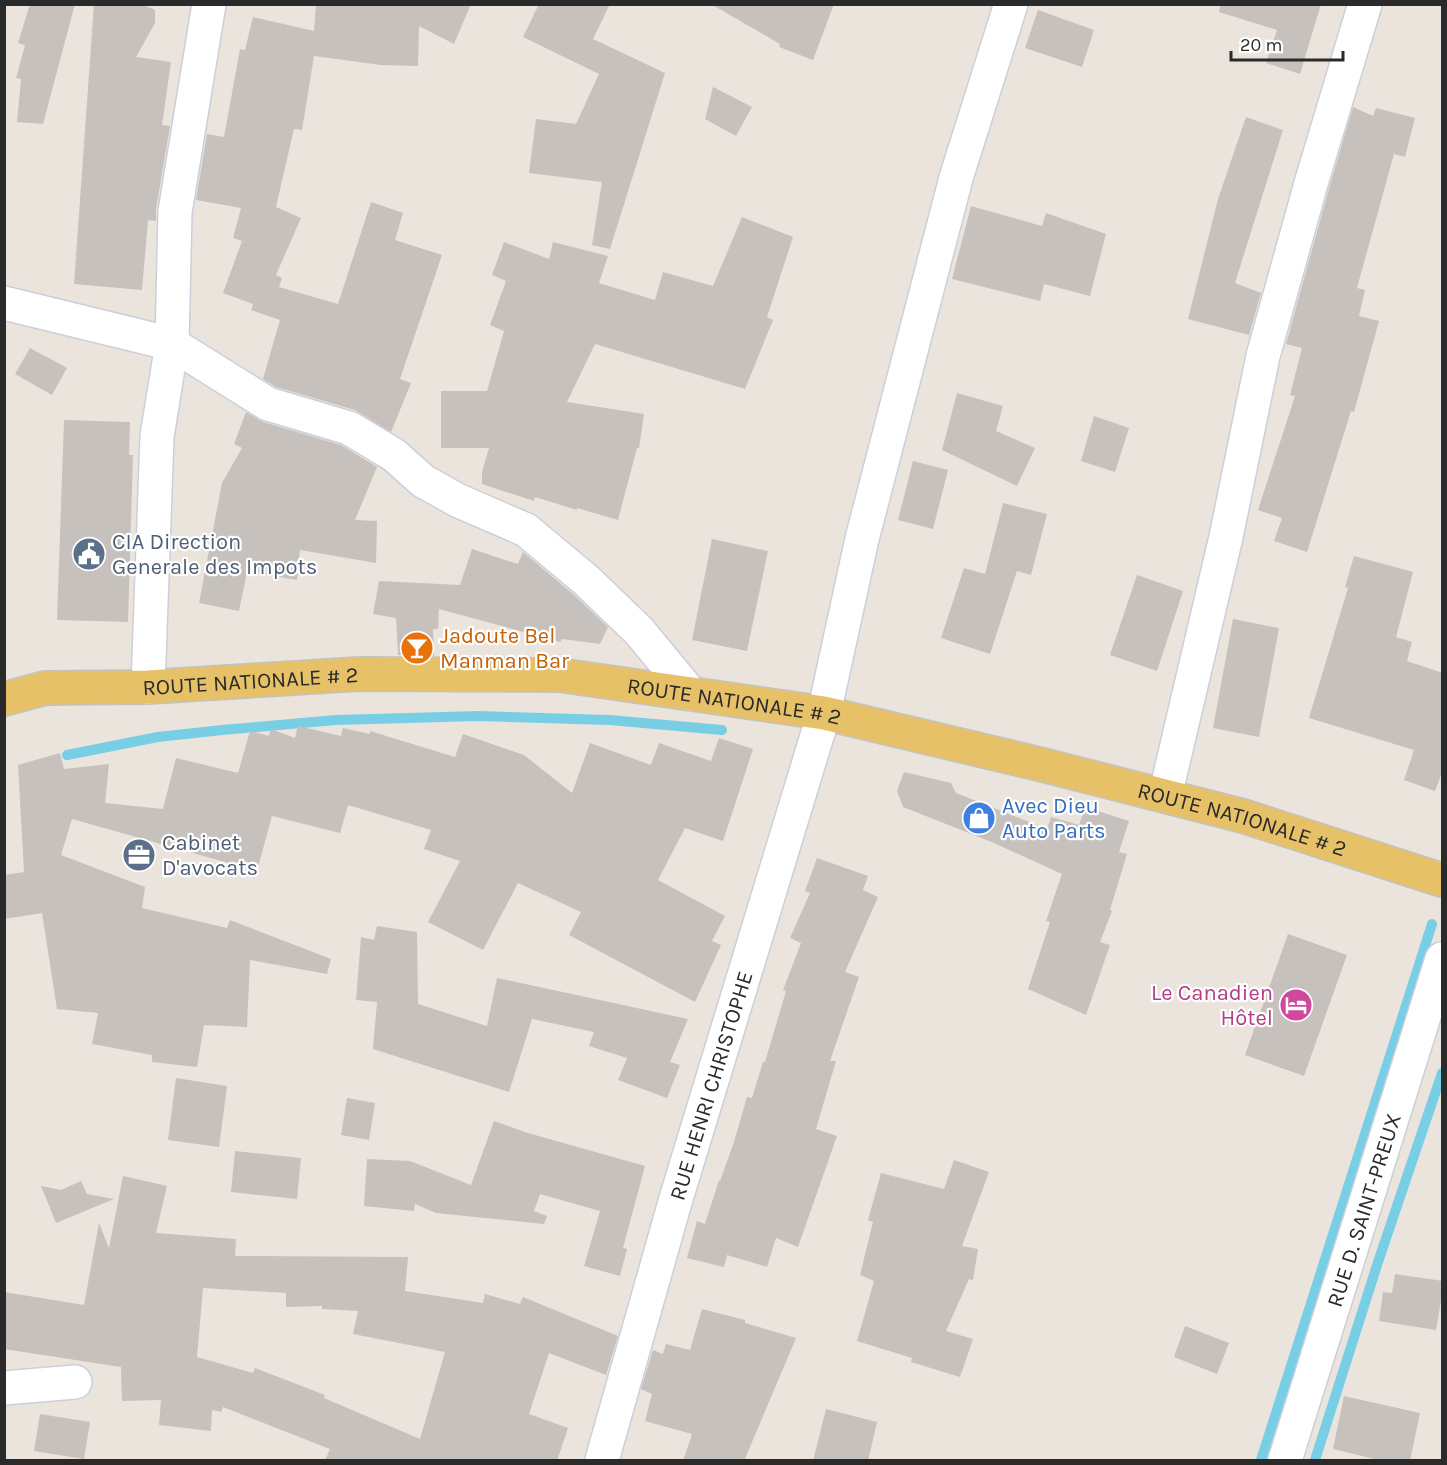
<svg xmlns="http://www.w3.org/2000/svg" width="1447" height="1465" viewBox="0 0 1447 1465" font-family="Karla,sans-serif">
  <rect width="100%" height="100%" fill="#ebe4dd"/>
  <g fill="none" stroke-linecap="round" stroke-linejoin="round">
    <!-- stream -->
    <g stroke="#78cee5" stroke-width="10">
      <path d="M67 755 158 737 222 730 336 720 478 716 610 720 722 730"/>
      <path d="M1261 1460 1432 924"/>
      <path d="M1315 1460 1378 1262 1442 1073"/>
    </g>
  </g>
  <!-- building -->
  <g fill="#c6c1bc" fill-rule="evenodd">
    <path d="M30 4H75L43 124 17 122 21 79 16 78 25 45 18 43Z"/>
    <path d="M94 4H141L155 10V23L136 57 171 62 162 125 170 126 156 209V221L148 220 142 290 74 284Z"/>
    <path d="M316 4H471L454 44 419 26 418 66 381 65 314 56 302 130 294 129 276 207 301 218 276 275 282 278 279 287 338 304 371 202 403 213 395 240 442 255 400 379 411 383 391 432 355 410 276 387 263 379 280 320 251 310 253 304 223 293 242 241 233 238 241 208 196 200 207 134 224 137 240 49 245 50 253 17 314 31Z"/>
    <path d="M539 4H610L593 39 665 73 610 249 592 245 602 182 529 173 536 119 576 124 599 74 523 37Z"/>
    <path d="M711 4H834L813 60 779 47 780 44Z"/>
    <path d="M1220 4H1321L1300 74 1266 63 1277 30 1219 12Z"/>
    <path d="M1038 10 1094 30 1082 67 1025 48Z"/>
    <path d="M713 87 752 107 736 136 705 119Z"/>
    <path d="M1353 107 1373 116 1376 108 1415 118 1405 157 1394 154 1357 288 1365 290 1359 316 1379 321 1354 412 1351 411 1307 552 1274 541 1282 518 1258 510 1295 396 1290 395 1302 348 1286 344 1330 185Z"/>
    <path d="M1246 117 1283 130 1235 283 1261 293 1249 335 1188 319 1218 199Z"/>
    <path d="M971 206 1042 226 1046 213 1106 234 1090 296 1044 284 1040 301 952 279Z"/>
    <path d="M742 217 793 237 767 317 773 320 745 389 595 344 567 402 644 414 639 448H637L618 520 577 508V510L535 497 534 501 482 484V472L489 448H441V391H487L504 331 490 325 506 281 492 275 504 242 549 259 553 242 608 256 599 283 655 300 663 272 713 286Z"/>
    <path d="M30 348 67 368 52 395 15 374Z"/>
    <path d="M957 393 1003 406 996 431 1035 448 1017 486 942 450Z"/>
    <path d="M246 412 263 422 341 445 377 467 355 520 377 521 376 563 300 550 297 580 247 572 239 611 199 603 222 483 242 448 234 444Z"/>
    <path d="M1094 416 1129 428 1115 472 1081 461Z"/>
    <path d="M64 420 130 422 129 455H133L128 622 57 620Z"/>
    <path d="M913 461 948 470 933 529 898 520Z"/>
    <path d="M1003 503 1047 514 1031 575 1017 571 990 654 941 638 964 568 985 574Z"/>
    <path d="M712 539 768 551 747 651 692 640Z"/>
    <path d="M472 549 518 564 523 552 573 594 608 627 600 644 562 639 560 642 439 609 438 629H433L434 656 398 655 396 618 373 614 379 581 460 585Z"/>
    <path d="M1354 556 1413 572 1396 637 1412 642 1407 661 1443 673V770L1435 791 1404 780 1414 750 1309 718 1348 588 1345 587Z"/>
    <path d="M1137 575 1183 591 1157 671 1110 655Z"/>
    <path d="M1233 619 1279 628 1259 737 1213 728Z"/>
    <path d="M298 726 341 736 343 728 370 734V731L455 757 463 734 524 755 572 793 590 743 651 765 659 743 711 761 719 738 753 749 723 841 685 828 658 880 725 916 712 941 721 945 695 1002 569 935 581 912 518 883 483 950 428 922 460 861 424 849 431 830 348 805 340 833 272 816 257 871 72 819 61 855 145 887 142 908 227 928 230 920 331 959 327 974 250 960 247 1027 204 1025 197 1067 152 1062V1055L92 1044 98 1013 57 1009 42 913 4 919V875L24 872 18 765 60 753 64 769 109 764 105 803 163 809 176 758 238 773 250 731 269 736 271 729 295 738Z"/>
    <path d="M904 772 951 783 956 793 1047 829 1051 817 1079 825 1085 807 1129 821 1119 852 1127 854 1110 910 1112 911 1100 942 1110 945 1086 1015 1028 989 1050 922 1046 921 1062 874 994 843 903 807 897 791Z"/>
    <path d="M817 858 868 876 863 890 878 897 845 972 859 977 830 1061H836L816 1129 837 1136 798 1247 776 1238 767 1267 727 1255 724 1267 687 1258 697 1221 705 1224 719 1180 720 1181 734 1142 747 1097 752 1098 763 1062H765L786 991 783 990 801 943 790 938 810 893 805 891Z"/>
    <path d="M377 926 417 932 418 1004 487 1026 497 978 688 1019 670 1062 680 1065 667 1098 618 1080 627 1058 589 1046 594 1032 532 1019 509 1092 373 1049 377 1002 356 1000 361 937 374 940Z"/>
    <path d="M1288 934 1347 955 1304 1076 1245 1055Z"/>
    <path d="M176 1078 227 1086 219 1147 168 1140Z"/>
    <path d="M347 1098 375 1103 369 1140 341 1135Z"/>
    <path d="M494 1121 528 1133 645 1166 623 1248 627 1249 620 1276 584 1266 600 1211 540 1194 534 1211 547 1216 544 1224 436 1213 415 1204 414 1211 364 1206 367 1159 410 1161 471 1185Z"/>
    <path d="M235 1151 301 1158 297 1199 231 1192Z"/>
    <path d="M954 1160 989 1172 962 1246 978 1249 973 1280 969 1279 946 1331 973 1339 960 1377 911 1362 912 1358 857 1341 874 1281 860 1275 873 1222 868 1220 881 1173 944 1189Z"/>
    <path d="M123 1176 167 1186 156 1233 236 1239 235 1256 408 1257 405 1291 483 1303 485 1294 520 1304 523 1297 618 1336 606 1375 549 1353 529 1414 568 1428 557 1461H325L330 1449 223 1407 221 1412 212 1410 211 1431 159 1425 161 1400 122 1401 121 1367 4 1349V1292L84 1305 99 1223 109 1248ZM203 1288 286 1293V1307L322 1306V1309L358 1311 353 1334 445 1352 420 1439 324 1398 325 1395 255 1368 253 1373 197 1357Z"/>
    <path d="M81 1181 87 1194 114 1199 56 1223 41 1186 61 1190Z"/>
    <path d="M1395 1274 1443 1281V1289L1436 1330 1379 1321 1383 1292 1392 1293Z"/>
    <path d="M702 1309 745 1320V1323L796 1338 744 1461H683L692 1434 645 1421 652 1394 641 1389 653 1350 663 1354 666 1344 690 1350Z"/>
    <path d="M1185 1326 1229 1343 1217 1374 1174 1357Z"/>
    <path d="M1344 1396 1420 1413 1410 1461H1383L1333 1449Z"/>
    <path d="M826 1409 877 1422 868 1461H813Z"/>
    <path d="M40 1414 90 1422 84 1459 34 1451Z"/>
  </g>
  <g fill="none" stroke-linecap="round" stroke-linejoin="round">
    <!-- minor casing -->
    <g stroke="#cbcfda" stroke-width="36">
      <g id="minor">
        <path d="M4 303 172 344 268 404 349 428 394 455 423 481 457 500 526 530 586 580 639 631 691 694"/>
        <path d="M148 687 157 436 172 344 175 212 209 4"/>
        <path d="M1165 796 1226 537 1263 356 1312 180 1365 4"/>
        <path d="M4 1388 75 1382"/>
        <path id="s1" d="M602 1460 675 1202 824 713 862 539 956 178 1011 4"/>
        <path id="s2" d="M1285 1460 1442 959"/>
      </g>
    </g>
    <!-- primary casing -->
    <g stroke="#c3c3c3" stroke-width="36">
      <g id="primary">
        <path id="s3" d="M4 699 45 688 148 687 359 674 559 675 824 713 1043 765 1243 816 1442 880"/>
      </g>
    </g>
    <!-- minor -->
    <use href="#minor" stroke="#fff" stroke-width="33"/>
    <!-- primary -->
    <use href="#primary" stroke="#e6c167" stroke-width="33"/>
  </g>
  <!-- icons -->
  <defs>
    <g id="civic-disc" transform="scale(1.725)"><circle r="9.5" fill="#5c6f8a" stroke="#fff"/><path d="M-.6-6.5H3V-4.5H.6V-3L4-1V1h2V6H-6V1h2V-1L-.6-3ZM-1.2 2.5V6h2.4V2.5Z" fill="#fff"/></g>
    <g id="bar-disc" transform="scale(1.725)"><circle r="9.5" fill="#e8710a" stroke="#fff"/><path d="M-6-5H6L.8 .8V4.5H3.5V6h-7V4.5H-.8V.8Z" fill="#fff"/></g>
    <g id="shop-disc" transform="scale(1.725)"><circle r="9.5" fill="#3f7fe0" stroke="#fff"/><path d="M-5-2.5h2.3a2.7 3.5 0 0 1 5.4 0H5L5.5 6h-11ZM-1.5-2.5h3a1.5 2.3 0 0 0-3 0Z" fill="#fff"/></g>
    <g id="office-disc" transform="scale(1.725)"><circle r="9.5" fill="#5c6f8a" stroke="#fff"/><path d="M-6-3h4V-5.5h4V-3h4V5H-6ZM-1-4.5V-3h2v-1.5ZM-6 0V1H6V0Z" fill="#fff"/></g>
    <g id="hotel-disc" transform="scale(1.725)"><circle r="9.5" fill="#d1479c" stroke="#fff"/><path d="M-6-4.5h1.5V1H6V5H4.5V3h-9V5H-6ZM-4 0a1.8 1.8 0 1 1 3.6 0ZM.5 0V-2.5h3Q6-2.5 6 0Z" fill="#fff"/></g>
  </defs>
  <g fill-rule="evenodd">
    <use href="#civic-disc" x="89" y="554"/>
    <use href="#bar-disc" x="417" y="648"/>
    <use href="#shop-disc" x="979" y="818"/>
    <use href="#office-disc" x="139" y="855"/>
    <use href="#hotel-disc" x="1296" y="1005"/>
  </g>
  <g text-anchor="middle" stroke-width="4.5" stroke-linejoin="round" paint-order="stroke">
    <!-- service labels -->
    <g font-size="22" fill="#4e5e75" stroke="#fff" text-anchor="start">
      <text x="112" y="549">CIA Direction<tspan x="112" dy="25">Generale des Impots</tspan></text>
      <text x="162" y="850">Cabinet<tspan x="162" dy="25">D'avocats</tspan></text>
    </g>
    <!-- food labels -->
    <g font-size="22" fill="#c56008" stroke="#fff" text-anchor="start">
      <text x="440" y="643">Jadoute Bel<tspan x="440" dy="25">Manman Bar</tspan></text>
    </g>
    <!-- street labels -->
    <g font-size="22" fill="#2a2a2a" stroke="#fff">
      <text dy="8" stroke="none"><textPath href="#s3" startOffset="248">ROUTE NATIONALE # 2</textPath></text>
      <text dy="8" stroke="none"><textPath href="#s3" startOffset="734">ROUTE NATIONALE # 2</textPath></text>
      <text dy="8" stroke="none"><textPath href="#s3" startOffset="1256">ROUTE NATIONALE # 2</textPath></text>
      <text dy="8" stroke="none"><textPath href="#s1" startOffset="390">RUE HENRI CHRISTOPHE</textPath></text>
      <text dy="8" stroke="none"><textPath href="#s2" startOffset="262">RUE D. SAINT-PREUX</textPath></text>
    </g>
    <!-- shop labels -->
    <g font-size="22" fill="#366cbe" stroke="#fff" text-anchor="start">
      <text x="1002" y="813">Avec Dieu<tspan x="1002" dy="25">Auto Parts</tspan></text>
    </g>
    <!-- hotel labels -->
    <g font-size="22" fill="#b23c85" stroke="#fff" text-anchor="end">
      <text x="1273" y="1000">Le Canadien<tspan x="1273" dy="25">Hôtel</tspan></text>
    </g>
  </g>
  <!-- border -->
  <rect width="1447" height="1465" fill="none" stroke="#2a2a2a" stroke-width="12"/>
  <!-- scale -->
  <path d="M1231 51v9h112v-9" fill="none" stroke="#2a2a2a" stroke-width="3"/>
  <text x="1240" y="51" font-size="18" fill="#2a2a2a" stroke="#ffffff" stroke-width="4.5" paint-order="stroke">20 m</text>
</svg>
